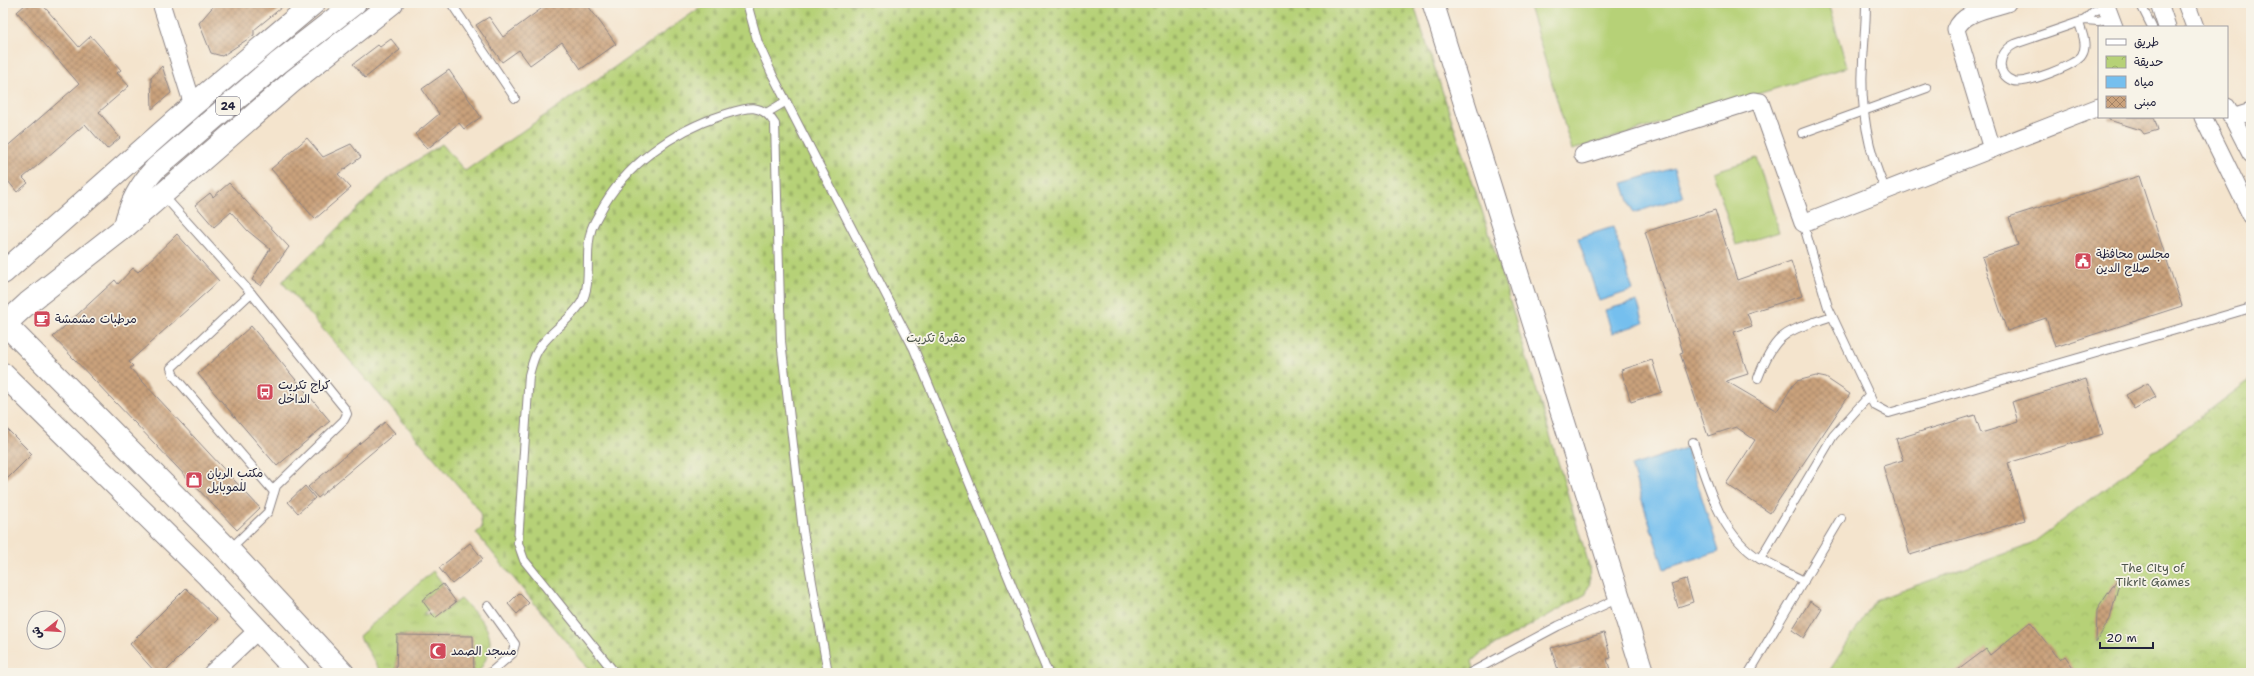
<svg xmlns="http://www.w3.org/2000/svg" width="2254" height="676" viewBox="0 0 2254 676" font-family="'Shantell Sans','Playpen Sans Arabic',sans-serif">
  <defs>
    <pattern id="grass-tufts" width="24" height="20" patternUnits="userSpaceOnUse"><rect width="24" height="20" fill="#b6d177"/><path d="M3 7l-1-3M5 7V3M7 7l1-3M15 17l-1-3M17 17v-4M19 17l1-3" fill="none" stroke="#9cb368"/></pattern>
    <pattern id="cemetery-stones" width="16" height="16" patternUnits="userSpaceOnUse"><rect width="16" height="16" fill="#b6d177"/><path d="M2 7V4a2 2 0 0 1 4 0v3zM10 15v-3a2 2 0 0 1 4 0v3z" fill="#9cb368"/></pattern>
    <pattern id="park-crowns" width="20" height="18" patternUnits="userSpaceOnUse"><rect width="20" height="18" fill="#b6d177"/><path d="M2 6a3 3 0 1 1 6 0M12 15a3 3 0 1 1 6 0" fill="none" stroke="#9cb368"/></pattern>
    <pattern id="building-cross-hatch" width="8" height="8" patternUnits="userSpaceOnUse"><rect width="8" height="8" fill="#caa27c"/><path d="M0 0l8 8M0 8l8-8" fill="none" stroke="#a48467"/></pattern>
  </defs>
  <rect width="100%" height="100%" fill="#f7f3e8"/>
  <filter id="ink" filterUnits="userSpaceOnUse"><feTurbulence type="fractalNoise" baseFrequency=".025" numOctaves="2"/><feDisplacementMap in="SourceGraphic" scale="8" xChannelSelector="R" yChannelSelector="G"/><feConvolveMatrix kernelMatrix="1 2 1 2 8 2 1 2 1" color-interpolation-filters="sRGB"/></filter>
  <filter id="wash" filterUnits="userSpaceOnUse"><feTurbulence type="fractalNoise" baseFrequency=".012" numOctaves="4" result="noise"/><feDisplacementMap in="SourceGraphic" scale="16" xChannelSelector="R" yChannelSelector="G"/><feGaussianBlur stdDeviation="0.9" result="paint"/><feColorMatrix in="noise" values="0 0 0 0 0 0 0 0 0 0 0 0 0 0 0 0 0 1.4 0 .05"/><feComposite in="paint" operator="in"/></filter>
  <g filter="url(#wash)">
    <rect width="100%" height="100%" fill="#f4e4cd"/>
    <!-- grass -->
    <path fill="url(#grass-tufts)" stroke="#6c7a59" d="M433 571 443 584 422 600 429 609 423 614 439 615 461 599C487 625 502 637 478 673H442V671L474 672 472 636 397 635 396 673H382L359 636Z"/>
    <!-- cemetery -->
    <path fill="url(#cemetery-stones)" stroke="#6c7a59" d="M707 3H1413L1489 232 1589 565 1590 582 1586 594 1481 653 1472 661 1475 673H592L476 533 482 528 480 511 282 282 388 179 442 144 465 171Z"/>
    <!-- park -->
    <path fill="url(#park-crowns)" stroke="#6c7a59" d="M2251 379V673H1828L1875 600 2030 545Z"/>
    <!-- pitch -->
    <g fill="#b6d177" stroke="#6c7a59">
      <path d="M1528 3H1828L1847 67 1572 150Z"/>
      <path d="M1757 158 1779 232 1736 245 1713 172Z"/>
    </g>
    <!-- water -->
    <g fill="#75bfee" stroke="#4c7094">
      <path d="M1674 168 1683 197 1633 213 1623 183Z"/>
      <path d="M1613 227 1633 290 1599 301 1578 238Z"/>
      <path d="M1637 301 1644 323 1612 333 1605 310Z"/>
      <path d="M1686 448 1719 551 1664 569 1631 466Z"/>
    </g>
    <g id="blocks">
      <!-- building -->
      <g fill="url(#building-cross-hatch)">
        <path d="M27 3H41L79 47 91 36 121 70 117 73 129 86 99 112 120 138 107 149 85 124 23 178 28 183 17 192 3 175V150L79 84 17 12Z"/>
        <path d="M216 3H287L254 30V35L222 56 211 53 199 23Z"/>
        <path d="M549 3H586L616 44 581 69 562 42 530 65 519 50 502 62 476 25 489 17 503 37Z"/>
        <path d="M391 39 400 50 365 78 353 64 378 45 380 47Z"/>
        <path d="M162 66 171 93 152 109 151 78Z"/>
        <path d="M449 70 481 117 464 129 459 123 427 149 415 134 439 114 422 89Z"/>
        <path d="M2109 117H2154L2158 130 2144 134 2141 130 2109 120Z"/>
        <path d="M307 138 323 157 351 144 361 157 338 174 351 188 315 219 271 169Z"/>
        <path d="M2139 176 2182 306 2055 347 2046 318 2007 331 1982 257 2018 245 2009 217Z"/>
        <path d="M229 183 289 247 261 286 252 280 270 249 248 231 231 212 214 227 195 205 210 193 213 197Z"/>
        <path d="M1715 210 1737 280 1791 261 1802 296 1747 313 1752 326 1734 332 1748 374 1726 381 1777 411 1793 385 1797 381 1816 376 1826 378 1850 394 1770 513 1726 484 1755 440 1736 427 1708 436 1680 353 1683 352 1645 232Z"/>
        <path d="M177 234 219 281 129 362 133 366 130 368 260 508 237 530 53 337 115 280 118 284 133 268 138 272Z"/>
        <path d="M251 326 330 421 277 466 198 374Z"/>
        <path d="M1652 360 1662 392 1631 402 1621 370Z"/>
        <path d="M2086 379 2103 434 2008 463 2025 520 1910 555 1883 466 1903 460 1896 439 1975 415 1981 433 2018 422 2012 402Z"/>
        <path d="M2148 383 2156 397 2134 409 2126 395Z"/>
        <path d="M385 422 395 433 318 498 308 487Z"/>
        <path d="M3 425 32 454 3 483Z"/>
        <path d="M305 486 315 498 298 513 288 502Z"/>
        <path d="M470 543 483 559 452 584 439 568Z"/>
        <path d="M2118 578 2120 579 2110 619 2096 642 2097 610Z"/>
        <path d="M1686 579 1693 602 1678 607 1671 584Z"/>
        <path d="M443 584 456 602 435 618 422 600Z"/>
        <path d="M186 588 218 619 164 673H156L130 644Z"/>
        <path d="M519 593 529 603 517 614 508 604Z"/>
        <path d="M1810 601 1822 609 1804 638 1792 630Z"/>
        <path d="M2030 622 2060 660 2065 656 2077 673H1954L1986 649 1990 655Z"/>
        <path d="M1604 633 1611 658 1607 659 1611 673H1584L1582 667 1559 673 1551 648Z"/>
        <path d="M397 635 473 636 474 672 442 671V673H396Z"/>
      </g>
    </g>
  </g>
  <g filter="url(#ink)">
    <use href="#blocks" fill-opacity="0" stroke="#8b8384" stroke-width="1"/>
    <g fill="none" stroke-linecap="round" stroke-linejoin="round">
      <!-- service casing -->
      <g stroke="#8b8384" stroke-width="10">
        <g id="service">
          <path d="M451 3 515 98"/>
          <path d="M747 3 758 43 772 74 914 349 1048 673"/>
          <path d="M1866 3C1866 23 1864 42 1863 61 1860 106 1867 150 1886 191"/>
          <path d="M2140 3 2152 27"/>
          <path d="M2085 20 2094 11 2106 7"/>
          <path d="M2079 23C2082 33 2088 45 2082 55 2077 65 2024 85 2013 81 1994 74 1999 51 2015 44L2085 20 2098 21 2110 18"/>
          <path d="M768 112 785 102"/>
          <path d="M1802 133 1927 88"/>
          <path d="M163 195 251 293 345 409 347 414 344 420 276 486 268 512 230 549"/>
          <path d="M1803 223 1828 307 1874 405 1889 413 2251 308"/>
          <path d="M251 293 171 368 174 376 274 492"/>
          <path d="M1758 378C1776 330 1787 332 1832 316"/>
          <path d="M1693 442C1708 484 1719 534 1760 559 1774 567 1790 574 1804 581"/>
          <path d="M1760 559 1833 436 1870 395"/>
          <path d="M488 606 515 644 512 654 490 673"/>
          <path d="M615 673 524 560 518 543 529 375C531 368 533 359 537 352 546 334 570 321 581 303 593 283 584 253 591 231 592 225 597 218 600 212 625 165 673 131 723 115 745 108 761 101 775 124L781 341 803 531 828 673"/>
          <path d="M1470 673 1558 626 1619 598"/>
          <path d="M1749 673 1841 518"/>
        </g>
      </g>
      <!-- minor casing -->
      <g stroke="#8b8384" stroke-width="19">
        <g id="minor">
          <path d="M161 3 193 105"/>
          <path d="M2105 3 2114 27"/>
          <path d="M2159 3 2167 27"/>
          <path d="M2186 3 2195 27"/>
          <path d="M2227 107 2251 154"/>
          <path d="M2203 117 2251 215"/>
          <path d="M2232 118 2251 112"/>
          <path d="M1992 149 1956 30C1962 12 1991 8 2007 3"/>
          <path d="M1583 155 1753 101 1760 102 1803 223 2099 107"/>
          <path d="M212 673 258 630"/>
        </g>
      </g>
      <!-- tertiary casing -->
      <g stroke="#8b8384" stroke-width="23">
        <path id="tertiary" d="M1433 3 1643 673"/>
      </g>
      <!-- secondary casing -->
      <g stroke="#8b8384" stroke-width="24">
        <g id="secondary">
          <path d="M5 324 229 550 343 673"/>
          <path d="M3 374 208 576 298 673"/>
        </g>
      </g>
      <!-- primary casing -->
      <g stroke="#8b8384" stroke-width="24">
        <g id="primary">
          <path d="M125 226C130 203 140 185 156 168L277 64 355 3"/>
          <path d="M3 273 193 105 314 3"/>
          <path d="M3 326 28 303 125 227 293 81 392 3"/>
        </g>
      </g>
      <!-- service -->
      <use href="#service" stroke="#fff" stroke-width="8"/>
      <!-- minor -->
      <use href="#minor" stroke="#fff" stroke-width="17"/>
      <!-- tertiary -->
      <use href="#tertiary" stroke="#fff" stroke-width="21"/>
      <!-- secondary -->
      <use href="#secondary" stroke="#fff" stroke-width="22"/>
      <!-- primary -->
      <use href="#primary" stroke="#fff" stroke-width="22"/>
    </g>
  </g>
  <!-- icons -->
  <defs>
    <g id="civic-square" transform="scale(0.9)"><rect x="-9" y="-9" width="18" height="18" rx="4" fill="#d1495b" stroke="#f7f3e8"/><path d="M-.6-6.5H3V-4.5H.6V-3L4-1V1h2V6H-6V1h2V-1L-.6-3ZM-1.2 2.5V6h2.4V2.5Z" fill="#fff"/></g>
    <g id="cafe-square" transform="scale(0.9)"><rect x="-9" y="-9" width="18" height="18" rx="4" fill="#d1495b" stroke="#f7f3e8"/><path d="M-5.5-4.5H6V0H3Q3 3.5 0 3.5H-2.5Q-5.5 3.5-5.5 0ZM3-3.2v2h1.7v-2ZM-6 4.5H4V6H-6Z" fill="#fff"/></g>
    <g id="bus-square" transform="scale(0.9)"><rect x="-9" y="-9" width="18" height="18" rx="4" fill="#d1495b" stroke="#f7f3e8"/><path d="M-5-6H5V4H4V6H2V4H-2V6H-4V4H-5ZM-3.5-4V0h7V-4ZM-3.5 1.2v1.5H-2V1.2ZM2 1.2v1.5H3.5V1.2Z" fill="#fff"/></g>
    <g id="shop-square" transform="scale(0.9)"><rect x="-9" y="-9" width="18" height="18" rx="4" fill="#d1495b" stroke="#f7f3e8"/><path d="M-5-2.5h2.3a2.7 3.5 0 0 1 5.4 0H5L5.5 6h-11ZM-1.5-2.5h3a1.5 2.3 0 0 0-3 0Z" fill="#fff"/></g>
    <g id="mosque-square" transform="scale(0.9)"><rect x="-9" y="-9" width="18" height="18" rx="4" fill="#d1495b" stroke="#f7f3e8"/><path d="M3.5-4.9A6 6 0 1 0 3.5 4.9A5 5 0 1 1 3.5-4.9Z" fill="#fff"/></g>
  </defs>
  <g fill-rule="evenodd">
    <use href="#civic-square" x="2083" y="261"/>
    <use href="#cafe-square" x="42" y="319"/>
    <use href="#bus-square" x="265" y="392"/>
    <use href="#shop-square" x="194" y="480"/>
    <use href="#mosque-square" x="438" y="651"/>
  </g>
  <g text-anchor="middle" stroke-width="3.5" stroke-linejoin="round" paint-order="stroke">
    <!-- shield labels -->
    <rect fill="#f7f3e8" stroke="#62616f" stroke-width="1" x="216" y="97" width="24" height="18" rx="3"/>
    <g font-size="11" font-weight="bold" fill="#22223b">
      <text x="228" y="110">24</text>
    </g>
    <!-- poi labels -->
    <g font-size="12" fill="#22223b" stroke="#f7f3e8" text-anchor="start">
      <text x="2096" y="258">مجلس محافظة<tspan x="2096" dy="14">صلاح الدين</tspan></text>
      <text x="55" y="323">مرطبات مشمشة</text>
      <text x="278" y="389">كراج تكريت<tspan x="278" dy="14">الداخل</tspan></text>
      <text x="207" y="477">مكتب الريان<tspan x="207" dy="14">للموبايل</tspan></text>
      <text x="451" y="655">مسجد الصمد</text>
    </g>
    <!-- park labels -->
    <g font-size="12" fill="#4e574d" stroke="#f7f3e8">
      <text x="936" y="342">مقبرة تكريت</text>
      <text x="2153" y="572">The City of<tspan x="2153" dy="14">Tikrit Games</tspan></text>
    </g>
  </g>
  <!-- margin -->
  <rect width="2254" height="676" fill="none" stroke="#f7f3e8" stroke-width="16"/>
  <!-- legend -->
  <rect x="2098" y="26" width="130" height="92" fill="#f7f3e8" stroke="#a29fa3"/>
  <rect x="2106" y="39" width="20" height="6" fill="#ffffff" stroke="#a29fa3"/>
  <text x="2134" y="46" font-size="12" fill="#22223b">طريق</text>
  <rect x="2106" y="56" width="20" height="12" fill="url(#park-crowns)" stroke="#a29fa3"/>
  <text x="2134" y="66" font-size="12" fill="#22223b">حديقة</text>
  <rect x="2106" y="76" width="20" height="12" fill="#75bfee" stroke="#a29fa3"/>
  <text x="2134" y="86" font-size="12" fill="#22223b">مياه</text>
  <rect x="2106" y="96" width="20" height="12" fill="url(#building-cross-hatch)" stroke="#a29fa3"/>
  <text x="2134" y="106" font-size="12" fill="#22223b">مبنى</text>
  <!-- north arrow -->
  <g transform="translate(46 630) rotate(253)"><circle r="19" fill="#f7f3e8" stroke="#a29fa3"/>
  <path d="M0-3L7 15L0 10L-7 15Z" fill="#d1495b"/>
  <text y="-6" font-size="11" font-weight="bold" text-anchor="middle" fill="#22223b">ش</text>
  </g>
  <!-- scale -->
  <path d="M2100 642v6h53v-6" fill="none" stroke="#22223b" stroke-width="2"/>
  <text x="2106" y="642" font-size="12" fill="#22223b" stroke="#f7f3e8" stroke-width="3" paint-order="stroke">20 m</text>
</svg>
